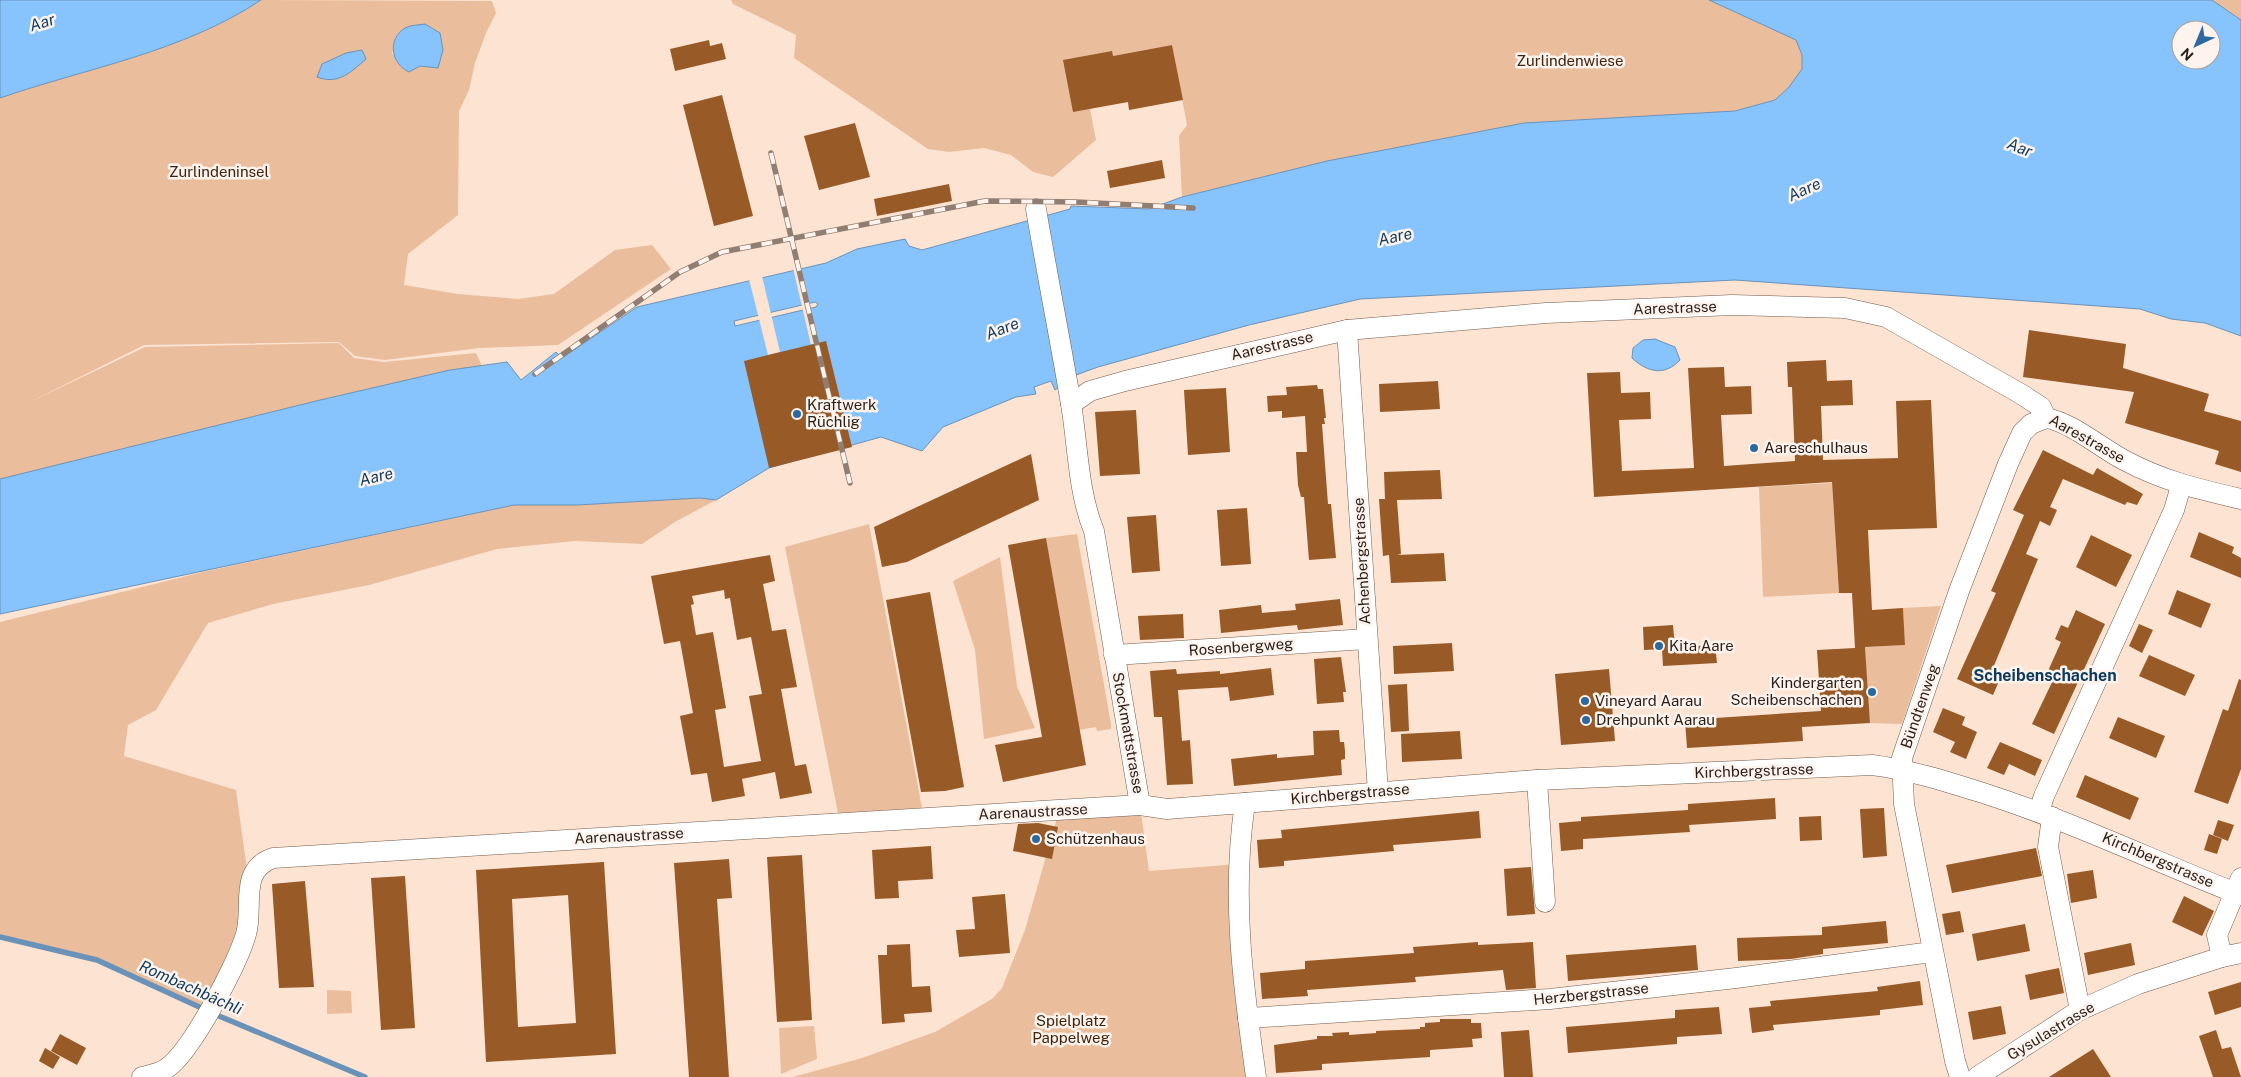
<svg xmlns="http://www.w3.org/2000/svg" width="2241" height="1077" viewBox="0 0 2241 1077" font-family="'Public Sans',sans-serif">
  <rect width="100%" height="100%" fill="#fde3d1"/>
  <!-- green -->
  <g fill="#eabd9d" fill-rule="evenodd">
    <path d="M261 0 492 1 496 13 486 33 475 63 469 90 459 111 458 215 408 254 404 285 458 294 518 299 554 294 615 250 652 245 671 269 558 345 479 348 385 360 355 356 339 342 144 345 24 405 145 347 339 343 354 358 384 362 476 353 482 366 450 370 316 401 0 479V98C87 68 183 52 261 0ZM406 27 438 68 420 66 392 54 396 36Z"/>
    <path d="M731 0H1709L1796 40 1802 55V69L1789 87 1775 100 1735 111 1524 123 1327 161 1182 197 1179 136 1187 125 1172 45 1113 56 1090 109 1096 140 1053 177 1033 172 1011 155 984 148 949 152 928 149 794 58 796 35 733 4Z"/>
    <path d="M2212 0H2241V20Z"/>
    <path d="M1832 483 1839 593 1763 597 1759 487Z"/>
    <path d="M700 498 716 500 675 522 642 544 575 541 497 549 369 585 273 604 208 623 156 710 128 725 124 756 236 790 249 884 246 935 202 1005 97 960 0 937V622L203 572 514 505H577Z"/>
    <path d="M869 524 922 808 838 813 785 547Z"/>
    <path d="M1077 534 1111 724V729L1097 731 1096 727 1079 730 1046 538Z"/>
    <path d="M1000 557 1017 686 1035 728 984 739 975 650 953 581Z"/>
    <path d="M1941 606 1902 724 1870 723 1865 647 1905 645 1903 608Z"/>
    <path d="M1140 805 1149 871 1239 864 1256 1077H793L862 1058 935 1032 992 999 1002 988 1025 930 1059 811Z"/>
    <path d="M327 990 351 991 352 1013 327 1014Z"/>
    <path d="M814 1026 817 1059 781 1074 779 1028Z"/>
  </g>
  <!-- water -->
  <g fill="#87c4fe" stroke="#6a92b9" fill-rule="evenodd">
    <path d="M0 0H261C183 52 87 68 0 98Z"/>
    <path d="M1709 0H2212L2241 20V336L2205 323 2171 319 2140 309 1735 280 1360 299 1249 325 1098 367 1076 375 1055 390 1051 381 1034 387 1036 394 1016 397 943 427 922 451 881 437 769 468 716 500 700 498 577 505H514L0 614V479L316 401 450 370 507 362 521 380 556 352 562 358 637 307 826 263 857 249 905 239 909 246 922 250 1052 214 1070 209 1071 206 1149 209 1182 197 1327 161 1524 123 1735 111 1775 100 1789 87 1802 69V55L1796 40ZM2181 30H2211V60H2181ZM815 302 818 304 816 307 735 326 734 321Z"/>
    <path d="M425 24 440 33 443 50 438 68 420 66 409 72C391 64 387 39 405 28 410 25 419 25 425 24Z"/>
    <path d="M362 50 366 59C350 73 338 85 317 77L322 64 346 53Z"/>
    <path d="M1655 339 1675 347 1680 360C1665 376 1648 373 1632 358L1633 348 1643 340Z"/>
  </g>
  <!-- pier -->
  <g fill="#fde3d1">
    <path d="M801 267 819 343 811 345 793 268Z"/>
    <path d="M762 276 780 352 768 355 749 279Z"/>
  </g>
  <g fill="none" stroke-linecap="round" stroke-linejoin="round">
    <!-- stream -->
    <path stroke="#6a92b9" stroke-width="5.5" d="M0 937 97 960 219 1016 365 1077"/>
  </g>
  <!-- building -->
  <g fill="#985a27" fill-rule="evenodd">
    <path d="M709 40 710 46 722 43 726 59 675 71 670 49Z"/>
    <path d="M1172 45 1183 100 1129 110 1128 102 1073 112 1063 60 1112 51 1113 56Z"/>
    <path d="M722 95 753 216 714 226 683 105Z"/>
    <path d="M855 123 870 177 819 190 804 136Z"/>
    <path d="M1162 160 1165 178 1110 188 1107 171Z"/>
    <path d="M949 184 952 201 877 216 874 199Z"/>
    <path d="M2029 330 2126 344 2123 368 2209 394 2204 411 2241 421V472L2215 464 2219 451 2125 423 2134 392 2023 377Z"/>
    <path d="M826 341 852 447 769 468 744 361Z"/>
    <path d="M1826 360 1827 381 1852 380 1853 405 1821 406 1823 460 1898 458 1896 401 1931 400 1937 528 1868 530 1872 610 1903 608 1905 645 1865 647 1870 723 1802 727 1803 741 1687 748 1685 720 1821 711 1817 650 1855 648 1852 593H1839L1832 482 1594 497 1587 373 1620 372 1621 393 1650 392 1651 419 1619 420 1622 471 1694 468 1688 368 1724 367 1725 387 1751 386 1752 414 1721 415 1724 466 1795 461 1792 387H1788L1787 362Z"/>
    <path d="M1438 381 1440 409 1380 412 1379 384Z"/>
    <path d="M1317 385 1318 389H1323L1326 418H1324L1325 424H1322L1328 504H1331L1336 558 1309 560 1304 497H1301L1298 485 1296 452H1307L1305 416 1282 418V411L1268 412 1267 396 1287 395 1286 387Z"/>
    <path d="M1226 388 1230 452 1188 455 1184 390Z"/>
    <path d="M1136 410 1140 474 1100 476 1095 412Z"/>
    <path d="M2043 450 2093 475 2097 468 2143 494 2137 505 2127 502 2125 505 2063 479 2050 507 2057 510 2050 526 2040 521 2026 554 2038 559 1993 668 2003 672 1993 695 1957 679 1996 593 1991 591 2024 515 2013 510Z"/>
    <path d="M1031 454 1039 500 907 562 882 567 874 527Z"/>
    <path d="M1440 470 1442 499 1397 500 1401 554 1397 555 1444 553 1446 581 1391 583 1389 555 1383 556 1379 499H1385L1384 472Z"/>
    <path d="M1247 508 1251 564 1221 566 1217 510Z"/>
    <path d="M1156 515 1160 571 1132 573 1127 517Z"/>
    <path d="M2199 532 2234 547 2232 553 2241 558V578L2190 557Z"/>
    <path d="M2091 535 2132 555 2116 587 2076 567Z"/>
    <path d="M1046 538 1086 765 1003 782 995 745 1042 737 1008 545Z"/>
    <path d="M770 555 775 581 763 584 772 631 786 629 797 687 781 689 795 766 806 764 812 793 780 799 775 772 742 779 745 796 712 802 707 773 691 775 680 716 693 713 680 641 664 644 651 576ZM724 590 725 599 730 598 737 640 751 637 762 694 749 696 761 761 724 767 715 710 726 708 713 632 696 635 691 605 694 604 692 596Z"/>
    <path d="M2177 590 2211 604 2201 628 2168 614Z"/>
    <path d="M930 592 964 787 945 791 921 792 886 600Z"/>
    <path d="M1340 599 1343 625 1298 630 1297 625 1221 633 1219 610 1261 605 1262 613 1296 610 1295 604Z"/>
    <path d="M2076 610 2105 624 2054 734 2032 724 2056 674 2048 671 2061 642 2055 639 2061 625 2068 628Z"/>
    <path d="M1183 614 1184 638 1140 640 1138 616Z"/>
    <path d="M2139 624 2153 630 2142 653 2129 646Z"/>
    <path d="M1673 625 1675 647 1715 645 1717 663 1663 666 1662 649 1644 650 1643 627Z"/>
    <path d="M1452 643 1454 671 1394 674 1393 646Z"/>
    <path d="M2149 655 2195 675 2185 696 2139 676Z"/>
    <path d="M1341 657 1346 692H1343L1344 702 1317 704 1314 659Z"/>
    <path d="M1271 668 1274 695 1230 701 1228 687 1178 690 1182 741 1190 740 1193 784 1167 785 1162 717H1154L1150 671 1176 669 1177 674 1220 671V674Z"/>
    <path d="M1609 669 1615 741 1561 745 1555 674Z"/>
    <path d="M2239 679 2241 680V769L2228 804 2194 792 2223 709 2228 711Z"/>
    <path d="M1407 684 1409 731 1391 732 1388 685Z"/>
    <path d="M1943 708 1965 717 1962 725 1977 732 1966 759 1950 752 1955 742 1933 732Z"/>
    <path d="M2118 717 2165 736 2156 758 2109 738Z"/>
    <path d="M1339 730 1340 742H1344L1345 751V759L1341 760 1342 775 1234 786 1231 759 1277 754V758L1314 755 1313 731Z"/>
    <path d="M1460 731 1462 759 1402 762 1401 734Z"/>
    <path d="M2000 742 2042 760 2035 776 2009 764 2004 775 1987 768Z"/>
    <path d="M2085 775 2139 798 2130 820 2076 797Z"/>
    <path d="M1775 798 1776 819 1689 825 1690 832 1583 839V849L1561 851 1559 823 1581 821V817L1688 810V804Z"/>
    <path d="M1884 808 1887 856 1863 858 1860 809Z"/>
    <path d="M1479 811 1481 838 1393 845 1394 851 1284 861V866L1259 868 1257 840 1282 838 1281 830Z"/>
    <path d="M1821 816 1822 840 1800 841 1799 817Z"/>
    <path d="M2218 820 2234 825 2228 841 2213 835Z"/>
    <path d="M1038 823 1058 827 1052 859 1013 851 1018 824Z"/>
    <path d="M2209 834 2222 839 2217 854 2204 850Z"/>
    <path d="M931 846 933 879 898 881 899 898 875 899 872 850Z"/>
    <path d="M2036 848 2042 876 1952 893 1946 865Z"/>
    <path d="M802 855 812 1020 777 1022 767 857Z"/>
    <path d="M729 859 732 898 717 899 729 1077H689L674 863Z"/>
    <path d="M604 862 616 1054 486 1062 476 870ZM568 895 576 1023 518 1027 512 899Z"/>
    <path d="M1531 867 1535 914 1507 916 1504 869Z"/>
    <path d="M2093 870 2097 898 2071 903 2067 874Z"/>
    <path d="M405 876 415 1028 381 1030 371 878Z"/>
    <path d="M305 881 314 987 279 988 272 884Z"/>
    <path d="M1005 894 1010 953 959 957 956 930 975 929 972 897Z"/>
    <path d="M2184 896 2214 911 2202 936 2172 922Z"/>
    <path d="M1960 911 1964 932 1946 935 1942 914Z"/>
    <path d="M1886 921 1888 943 1823 949V954L1791 959 1738 961 1737 938 1822 935V927Z"/>
    <path d="M2025 924 2030 951 1977 961 1972 934Z"/>
    <path d="M1478 942V945L1533 942 1536 988 1506 990 1503 970 1415 977 1416 982 1307 990 1308 996 1262 999 1260 973 1305 969V961L1414 953 1413 947Z"/>
    <path d="M2131 943 2135 965 2088 975 2084 953Z"/>
    <path d="M910 944 912 987 930 986 932 1012 904 1014 905 1022 882 1024 878 955H887V945Z"/>
    <path d="M1696 945 1698 970 1568 981 1566 955Z"/>
    <path d="M2059 968 2064 993 2030 1000 2025 975Z"/>
    <path d="M1920 981 1923 1005 1880 1010V1015L1773 1025 1774 1030 1752 1033 1749 1008 1771 1006 1770 1001 1878 991 1877 987Z"/>
    <path d="M2241 982V1007L2215 1015 2208 992Z"/>
    <path d="M2001 1006 2006 1034 1973 1040 1968 1012Z"/>
    <path d="M1719 1007 1722 1034 1677 1037V1044L1568 1053 1566 1027 1675 1018V1010Z"/>
    <path d="M1440 1019H1471V1023H1481L1482 1038 1472 1039 1473 1047 1430 1050V1057L1322 1064V1070L1276 1073 1274 1045 1317 1039V1036H1333L1332 1033 1349 1032V1035L1376 1033V1031L1420 1029V1027H1425V1023L1440 1022Z"/>
    <path d="M1529 1030 1533 1077H1504L1501 1032Z"/>
    <path d="M2216 1030 2222 1049 2231 1047 2241 1077H2213L2199 1036Z"/>
    <path d="M60 1034 86 1048 77 1065 51 1051Z"/>
    <path d="M45 1048 60 1057 53 1069 39 1061Z"/>
    <path d="M2093 1049 2111 1077H2049Z"/>
  </g>
  <g fill="none" stroke-linecap="round" stroke-linejoin="round">
    <!-- minor casing -->
    <g stroke="#715b4c" stroke-width="21">
      <g id="minor">
        <path d="M1036 209C1047 274 1060 339 1071 404 1078 446 1078 492 1094 531L1140 805"/>
        <path d="M1347 330 1378 792"/>
        <path d="M1071 404 1090 391 1125 381 1347 330 1546 313 1732 305 1845 308 1886 317 2021 394 2041 407 2046 418C2071 422 2101 448 2124 460 2163 481 2198 489 2241 499"/>
        <path d="M1114 655 1367 639"/>
        <path d="M1537 780 1545 902"/>
        <path d="M1245 803C1231 895 1243 986 1256 1077"/>
        <path d="M2039 812 2044 796 2174 510 2181 486"/>
        <path d="M2052 817 2048 847 2080 1010"/>
        <path d="M2222 957 2217 935 2241 878"/>
        <path d="M1248 1018 1550 999 1736 978 1932 952"/>
        <path d="M142 1077C150 1075 161 1073 167 1068 191 1052 238 963 246 934 254 908 238 870 273 858L1140 805 1167 809 1537 780 1872 765C1911 770 1948 782 1986 794 2073 822 2156 862 2241 895"/>
        <path d="M1960 1077 1955 1061 1904 804 1902 758 1959 591 2008 464 2022 433 2031 424 2046 418"/>
        <path d="M1977 1077 2080 1010 2138 984 2222 957 2241 953"/>
      </g>
    </g>
    <!-- minor -->
    <use href="#minor" stroke="#fff" stroke-width="20"/>
    <!-- rail casing -->
    <g stroke="#907e72" stroke-width="5.5">
      <g id="rail">
        <path d="M771 153 850 483"/>
        <path d="M535 374 680 272 722 252 985 201 1076 202 1193 208"/>
      </g>
    </g>
    <!-- rail -->
    <use href="#rail" stroke="#fef4ed" stroke-width="4" stroke-dasharray="11" stroke-linecap="butt"/>
  </g>
  <!-- markers -->
  <g fill="#2b69a0" stroke="#fef4ed" stroke-width="2">
    <circle cx="797" cy="414" r="5"/>
    <circle cx="1754" cy="448" r="5"/>
    <circle cx="1659" cy="646" r="5"/>
    <circle cx="1872" cy="692" r="5"/>
    <circle cx="1585" cy="701" r="5"/>
    <circle cx="1586" cy="720" r="5"/>
    <circle cx="1036" cy="839" r="5"/>
  </g>
  <g text-anchor="middle" stroke-width="5" stroke-linejoin="round" paint-order="stroke">
    <!-- park labels -->
    <g font-size="15" fill="#3f230d" stroke="#fef4ed">
      <text x="1570" y="66">Zurlindenwiese</text>
      <text x="219" y="177">Zurlindeninsel</text>
      <text x="1071" y="1026">Spielplatz<tspan x="1071" dy="17">Pappelweg</tspan></text>
    </g>
    <!-- street labels -->
    <g font-size="15" fill="#281e18" stroke="#fef4ed">
      <text transform="translate(1675 308) rotate(-2)" y="5">Aarestrasse</text>
      <text transform="translate(1272 346) rotate(-13)" y="5">Aarestrasse</text>
      <text transform="translate(2087 439) rotate(29)" y="5">Aarestrasse</text>
      <text transform="translate(1362 561) rotate(-93)" y="5">Achenbergstrasse</text>
      <text transform="translate(1241 647) rotate(-4)" y="5">Rosenbergweg</text>
      <text transform="translate(1920 706) rotate(-71)" y="5">Bündtenweg</text>
      <text transform="translate(1128 733) rotate(80)" y="5">Stockmattstrasse</text>
      <text transform="translate(1754 771) rotate(-2)" y="5">Kirchbergstrasse</text>
      <text transform="translate(1350 794) rotate(-5)" y="5">Kirchbergstrasse</text>
      <text transform="translate(1033 812) rotate(-3)" y="5">Aarenaustrasse</text>
      <text transform="translate(629 836) rotate(-3)" y="5">Aarenaustrasse</text>
      <text transform="translate(2158 860) rotate(23)" y="5">Kirchbergstrasse</text>
      <text transform="translate(1591 994) rotate(-6)" y="5">Herzbergstrasse</text>
      <text transform="translate(2051 1031) rotate(-31)" y="5">Gysulastrasse</text>
    </g>
    <!-- poi labels -->
    <g font-size="15" fill="#281e18" stroke="#fef4ed" text-anchor="start">
      <text x="807" y="410">Kraftwerk<tspan x="807" dy="17">Rüchlig</tspan></text>
      <text x="1764" y="453">Aareschulhaus</text>
      <text x="1669" y="651">Kita Aare</text>
      <text x="1862" y="688" text-anchor="end">Kindergarten<tspan x="1862" dy="17">Scheibenschachen</tspan></text>
      <text x="1595" y="706">Vineyard Aarau</text>
      <text x="1596" y="725">Drehpunkt Aarau</text>
      <text x="1046" y="844">Schützenhaus</text>
    </g>
    <!-- water labels -->
    <g font-size="16" font-style="italic" fill="#113d62" stroke="#fef4ed">
      <text transform="translate(42 22) rotate(-17)" y="6">Aar</text>
      <text transform="translate(2020 147) rotate(21)" y="6">Aar</text>
      <text transform="translate(1804 189) rotate(-24)" y="6">Aare</text>
      <text transform="translate(1395 236) rotate(-12)" y="6">Aare</text>
      <text transform="translate(1002 328) rotate(-21)" y="6">Aare</text>
      <text transform="translate(376 476) rotate(-13)" y="6">Aare</text>
      <text transform="translate(191 987) rotate(24)" y="6">Rombachbächli</text>
    </g>
    <!-- neighbourhood labels -->
    <g font-size="16" font-weight="bold" fill="#0c395e" stroke="#fef4ed">
      <text x="2045" y="681">Scheibenschachen</text>
    </g>
  </g>
  <!-- north arrow -->
  <g transform="translate(2196 45) rotate(224)"><circle r="24" fill="#fef4ed" stroke="#a89e98"/>
  <path d="M0-4L9 19L0 12L-9 19Z" fill="#2b69a0"/>
  <text y="-8" font-size="14" font-weight="bold" text-anchor="middle" fill="#281e18">N</text>
  </g>
</svg>
